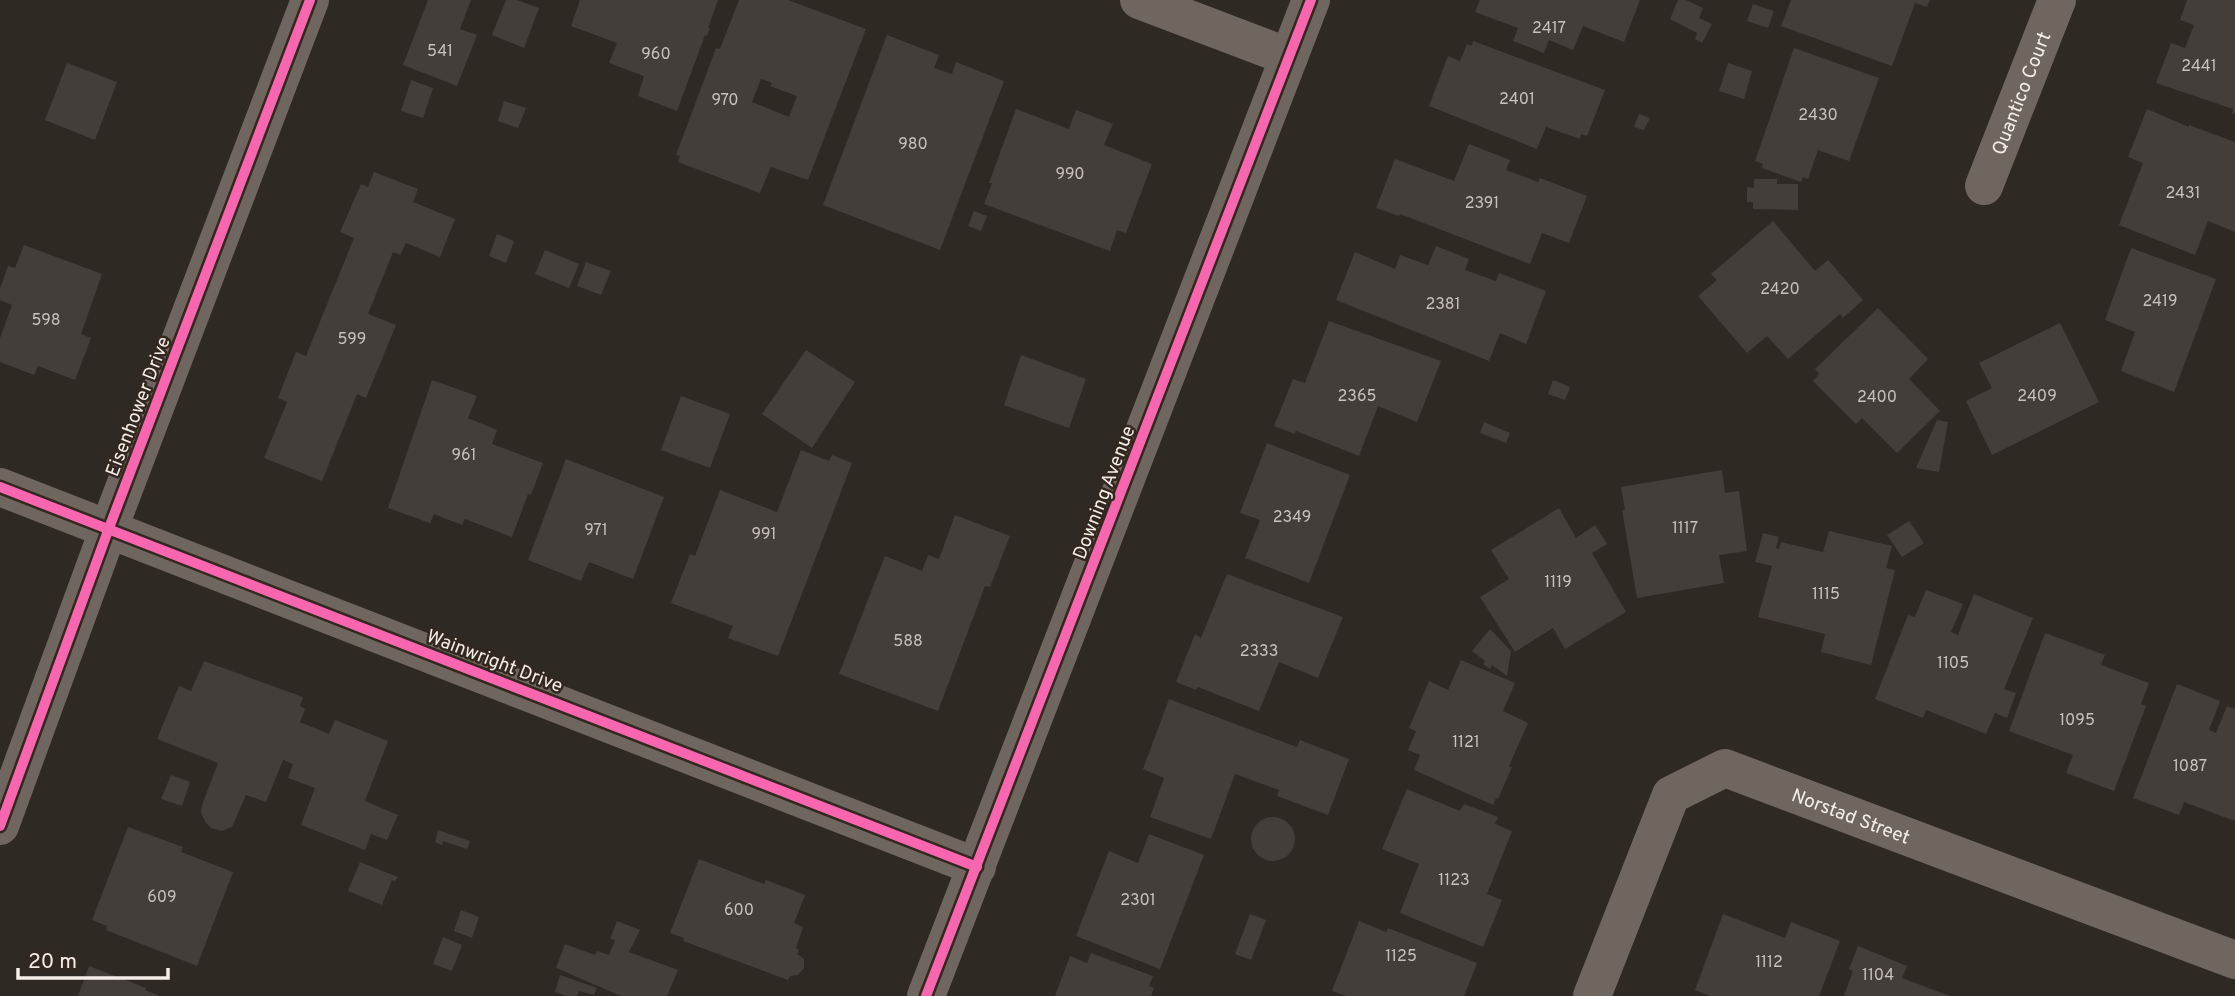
<svg xmlns="http://www.w3.org/2000/svg" width="2235" height="996" viewBox="0 0 2235 996" font-family="Overpass,sans-serif">
  <rect width="100%" height="100%" fill="#2f2924"/>
  <!-- building -->
  <g fill="#433e3a" fill-rule="evenodd">
    <path d="M428 0H471L460 29 477 35 457 86 403 65Z"/>
    <path d="M506 0H517L539 8 524 48 492 35Z"/>
    <path d="M580 0H718L708 28H710L707 36 705 35 677 111 638 96 644 76 609 63 617 43 571 26Z"/>
    <path d="M739 0H788L866 29 808 180 771 167 760 193 678 162 680 156 676 155 716 48 720 49ZM761 79 772 83 770 86 797 96 789 117 752 102Z"/>
    <path d="M1480 0H1640L1624 42 1583 26 1573 50 1549 40 1544 53 1513 41 1518 28 1475 12Z"/>
    <path d="M1678 0H1686L1703 8 1699 18 1712 24 1702 43 1695 39 1697 33 1670 19Z"/>
    <path d="M1791 0H1930L1927 7 1915 3 1892 66 1781 26Z"/>
    <path d="M2187 0H2235V114L2232 113 2233 109 2156 83 2171 43 2185 48 2194 25 2180 20Z"/>
    <path d="M1753 4 1774 11 1768 28 1747 21Z"/>
    <path d="M887 35 939 55 934 68 952 74 956 62 1004 81 940 250 823 205Z"/>
    <path d="M1473 41 1605 90 1587 136 1581 134 1580 139 1546 127 1537 149 1429 106 1448 56 1460 61 1467 44 1472 46Z"/>
    <path d="M1794 48 1879 78 1849 161 1818 150 1808 179 1803 177 1801 182 1762 168 1763 164 1755 161Z"/>
    <path d="M67 63 117 82 95 140 45 120Z"/>
    <path d="M1728 63 1752 71 1744 99 1719 91Z"/>
    <path d="M411 80 433 88 423 118 401 111Z"/>
    <path d="M504 101 526 108 518 128 498 121Z"/>
    <path d="M1016 109 1069 129 1076 110 1113 124 1104 145 1152 164 1126 233 1117 230 1110 251 984 204 992 183H989Z"/>
    <path d="M2147 109 2189 127V125L2235 142V232L2208 221 2195 255 2119 225 2143 163 2128 157Z"/>
    <path d="M1639 114 1650 118 1644 130 1634 127Z"/>
    <path d="M1469 144 1510 160 1506 170 1538 182 1540 178 1587 196 1569 243 1542 233 1530 264 1400 214 1399 216 1376 208 1395 159 1454 181Z"/>
    <path d="M374 172 418 189 413 202 455 219 440 257 406 243 400 255 393 252 368 314 396 325 366 398 357 394 322 481 264 458 287 402 278 398 296 352 306 356 354 238 340 232 361 184 368 187Z"/>
    <path d="M1754 179H1777V184H1798V210L1753 209V202H1747V187L1754 188Z"/>
    <path d="M974 211 987 216 981 231 968 226Z"/>
    <path d="M1773 221 1815 271 1828 260 1863 300 1843 318 1840 314 1788 359 1767 336 1747 353 1698 296 1717 280 1711 274Z"/>
    <path d="M497 234 514 241 506 263 489 256Z"/>
    <path d="M24 245 102 274 81 334 91 338 75 380 38 366 34 375 0 362V338L12 305 0 300V289L8 266 15 268Z"/>
    <path d="M1436 246 1469 259 1465 270 1496 281 1499 273 1546 291 1526 344 1500 333 1489 361 1336 300 1355 252 1395 269 1400 255 1428 265Z"/>
    <path d="M2131 248 2216 279 2174 392 2121 371 2135 332 2105 320Z"/>
    <path d="M545 250 579 264 569 288 535 274Z"/>
    <path d="M586 262 611 271 601 295 577 286Z"/>
    <path d="M1878 308 1928 359 1909 379 1940 411 1897 453 1862 418 1856 424 1813 381 1819 374 1815 369Z"/>
    <path d="M1329 321 1441 361 1417 422 1378 406 1359 456 1296 431 1295 434 1274 426 1293 379 1305 383Z"/>
    <path d="M2060 323 2099 402 1992 455 1966 401 1992 388 1979 363Z"/>
    <path d="M806 350 855 382 812 448 762 414Z"/>
    <path d="M1021 355 1086 379 1069 428 1004 405Z"/>
    <path d="M432 380 477 396 468 418 497 430 492 444 543 463 531 495 528 494 512 537 465 519 462 525 434 514 430 523 388 508Z"/>
    <path d="M1553 380 1570 387 1565 400 1548 394Z"/>
    <path d="M681 396 730 414 710 468 661 450Z"/>
    <path d="M1937 420 1948 422 1939 472 1916 468Z"/>
    <path d="M1484 422 1510 433 1506 443 1480 433Z"/>
    <path d="M1267 443 1350 475 1309 583 1245 558 1260 520 1240 513Z"/>
    <path d="M801 450 829 461 832 455 852 463 778 656 728 638 733 626 671 603 690 554 695 556 720 490 777 512Z"/>
    <path d="M566 459 664 497 633 579 589 562 581 581 528 560Z"/>
    <path d="M1722 470 1725 493 1739 491 1747 551 1719 555 1724 583 1637 598 1622 510H1625L1621 487Z"/>
    <path d="M1559 508 1576 538 1595 525 1607 544 1592 553 1626 612 1565 649 1553 628 1515 652 1480 597 1509 579 1491 550Z"/>
    <path d="M955 515 1010 536 990 587 985 586 938 711 839 674 885 556 922 571 928 555 939 559Z"/>
    <path d="M1909 521 1924 543 1902 557 1887 535Z"/>
    <path d="M1829 531 1892 546 1886 568 1895 570 1871 665 1821 652 1825 634 1758 617 1772 566 1755 562 1763 533 1779 537 1776 548 1779 549 1781 542 1823 552Z"/>
    <path d="M1227 574 1343 617 1318 678 1279 662 1259 711 1198 687 1196 690 1176 682 1195 634 1201 638Z"/>
    <path d="M1926 590 1963 604 1951 632 1958 635 1974 594 2033 618 2004 689 2016 693 2007 718 1995 713 1986 734 1926 710 1923 718 1875 699 1908 615 1915 617Z"/>
    <path d="M1490 629 1511 651 1507 676 1492 665 1490 669 1483 664 1485 661 1472 651Z"/>
    <path d="M2045 633 2105 655 2101 665 2149 683 2141 704 2146 706 2114 791 2066 773 2073 755 2009 731Z"/>
    <path d="M1461 660 1515 683 1503 711 1528 723 1509 766 1512 767 1498 799 1496 798 1493 805 1414 770 1420 755 1408 750 1416 731 1409 728 1429 681 1448 690Z"/>
    <path d="M204 661 303 697 300 706 305 709 300 722 329 734 335 720 388 741 365 801 398 815 387 840 371 834 365 850 301 825 315 788 288 778 293 764 283 760 266 802 246 795 232 827 222 831 211 828 206 823 201 813 202 805 218 763 157 739 179 686 191 691Z"/>
    <path d="M2177 684 2220 701 2209 730 2216 733 2227 706 2235 709V821L2184 802 2179 815 2133 798Z"/>
    <path d="M1169 699 1297 747 1300 740 1349 759 1328 815 1277 796 1279 790 1235 774 1211 839 1150 817 1164 778 1143 769Z"/>
    <path d="M171 775 190 782 182 806 161 799Z"/>
    <path d="M1407 789 1460 811 1464 804 1498 817 1495 824 1512 831 1487 894 1502 900 1483 947 1400 913 1419 864 1382 849Z"/>
    <circle cx="1273" cy="839" r="22"/>
    <path d="M128 827 183 847 181 852 233 872 197 966 106 930 107 926 92 920Z"/>
    <path d="M438 830 470 841 467 849 443 841 442 845 435 842Z"/>
    <path d="M1149 834 1204 855 1160 969 1076 936 1109 851 1138 863Z"/>
    <path d="M699 859 764 884 766 880 805 895 794 923 803 927 796 948 799 950 797 954 804 959V968L798 975 790 976 788 980 683 941 684 938 670 933Z"/>
    <path d="M360 862 398 877 395 881 392 880 382 905 348 891Z"/>
    <path d="M461 910 479 917 472 938 454 931Z"/>
    <path d="M1250 914 1266 920 1251 960 1235 954Z"/>
    <path d="M1723 914 1785 938 1791 922 1840 941 1819 996H1710L1695 990Z"/>
    <path d="M617 921 640 930 629 952 678 970 667 996H621L556 968 565 944 595 955 597 951 609 955 615 940 610 939Z"/>
    <path d="M1359 921 1386 932 1388 928 1477 963 1464 996H1346L1332 991Z"/>
    <path d="M443 937 462 945 452 971 433 964Z"/>
    <path d="M1858 946 1907 966 1902 978 1950 996H1844L1853 971 1849 969Z"/>
    <path d="M1091 953 1153 976 1149 986 1154 988 1151 996H1055L1070 956 1087 963Z"/>
    <path d="M89 966 146 988 145 990 160 996H78Z"/>
    <path d="M560 975 597 988 594 995 579 991 577 996H567L555 992Z"/>
  </g>
  <g fill="none" stroke-linecap="round" stroke-linejoin="round">
    <!-- minor -->
    <g stroke="#6f6660" stroke-width="38">
      <path d="M1139 0 1289 57"/>
      <path id="s1" d="M1984 186 2057 0"/>
      <path d="M0 487 977 867"/>
      <path d="M0 826 109 528 310 0"/>
      <path d="M926 996 1311 0"/>
      <path id="s2" d="M1592 996 1671 795 1725 768 2235 960"/>
    </g>
    <!-- cycleway casing -->
    <g stroke="#33281f" stroke-width="15">
      <g id="cycleway">
        <path d="M0 487 977 867"/>
        <path d="M0 826 109 528 310 0"/>
        <path d="M926 996 1311 0"/>
      </g>
    </g>
    <!-- cycleway -->
    <use href="#cycleway" stroke="#f766af" stroke-width="10"/>
  </g>
  <g text-anchor="middle" stroke-width="5" stroke-linejoin="round" paint-order="stroke">
    <!-- number labels -->
    <g font-size="16" fill="#c8c2bc">
      <text x="1549" y="33">2417</text>
      <text x="440" y="56">541</text>
      <text x="656" y="59">960</text>
      <text x="2199" y="71">2441</text>
      <text x="1517" y="104">2401</text>
      <text x="725" y="105">970</text>
      <text x="1818" y="120">2430</text>
      <text x="913" y="149">980</text>
      <text x="1070" y="179">990</text>
      <text x="2183" y="198">2431</text>
      <text x="1482" y="208">2391</text>
      <text x="1780" y="294">2420</text>
      <text x="2160" y="306">2419</text>
      <text x="1443" y="309">2381</text>
      <text x="46" y="325">598</text>
      <text x="352" y="344">599</text>
      <text x="1357" y="401">2365</text>
      <text x="2037" y="401">2409</text>
      <text x="1877" y="402">2400</text>
      <text x="464" y="460">961</text>
      <text x="1292" y="522">2349</text>
      <text x="1685" y="533">1117</text>
      <text x="596" y="535">971</text>
      <text x="764" y="539">991</text>
      <text x="1558" y="587">1119</text>
      <text x="1826" y="599">1115</text>
      <text x="908" y="646">588</text>
      <text x="1259" y="656">2333</text>
      <text x="1953" y="668">1105</text>
      <text x="2077" y="725">1095</text>
      <text x="1466" y="747">1121</text>
      <text x="2190" y="771">1087</text>
      <text x="1454" y="885">1123</text>
      <text x="162" y="902">609</text>
      <text x="1138" y="905">2301</text>
      <text x="739" y="915">600</text>
      <text x="1401" y="961">1125</text>
      <text x="1769" y="967">1112</text>
      <text x="1878" y="980">1104</text>
    </g>
    <!-- street labels -->
    <g font-size="19" fill="#f5eee8" stroke="#33281f">
      <text dy="7" stroke="none"><textPath href="#s1" startOffset="100">Quantico Court</textPath></text>
      <text transform="translate(137 406) rotate(-69)" y="7">Eisenhower Drive</text>
      <text transform="translate(1103 492) rotate(-69)" y="7">Downing Avenue</text>
      <text transform="translate(495 660) rotate(21)" y="7">Wainwright Drive</text>
      <text dy="7" stroke="none"><textPath href="#s2" startOffset="411">Norstad Street</textPath></text>
    </g>
  </g>
  <!-- scale -->
  <path d="M18 968v10h150v-10" fill="none" stroke="#f5eee8" stroke-width="3.5"/>
  <text x="28" y="968" font-size="21" fill="#f5eee8" stroke="#33281f" stroke-width="5" paint-order="stroke">20 m</text>
</svg>
